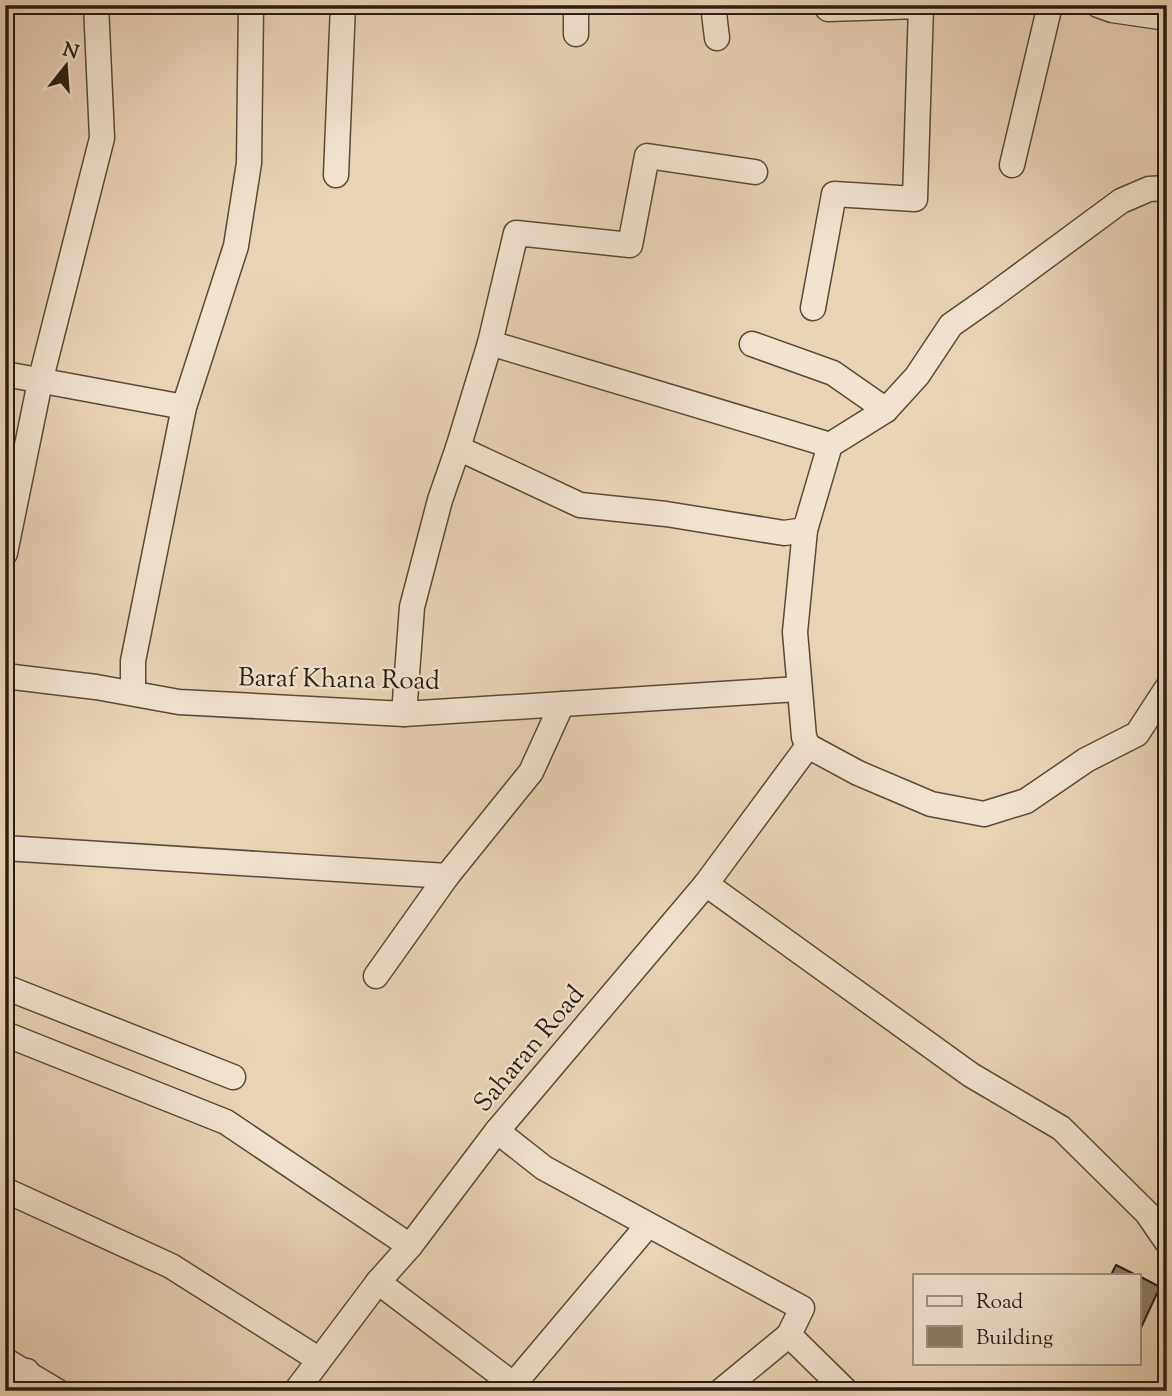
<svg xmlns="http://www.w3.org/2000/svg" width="1172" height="1396" viewBox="0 0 1172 1396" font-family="'Sorts Mill Goudy',serif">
  <rect width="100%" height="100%" fill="#e9d4b6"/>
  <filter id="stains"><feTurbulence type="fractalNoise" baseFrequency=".00286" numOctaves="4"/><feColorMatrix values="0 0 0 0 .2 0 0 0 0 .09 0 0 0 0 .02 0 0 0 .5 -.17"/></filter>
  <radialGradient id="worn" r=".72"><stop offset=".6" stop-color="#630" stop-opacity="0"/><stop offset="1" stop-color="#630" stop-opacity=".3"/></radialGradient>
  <!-- building -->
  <g fill="#8b7c68" stroke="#261d14" stroke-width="2">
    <path d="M1116 1265 1136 1275H1111Z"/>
    <path d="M1139 1276 1160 1287 1139 1332Z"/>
  </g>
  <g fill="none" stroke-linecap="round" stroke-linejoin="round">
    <!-- minor casing -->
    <g stroke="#574b3c" stroke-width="27">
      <g id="minor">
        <path d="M713 5 717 38"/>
        <path d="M1098 5 1112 10 1167 18"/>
        <path d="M576 34V5"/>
        <path d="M1012 165 1050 5"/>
        <path d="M336 175 343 5"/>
        <path d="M1167 188 1149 189 1121 201 991 297 951 325 917 376 886 410 830 445 805 530 795 632 804 737 808 746 858 773 931 804 984 814 1026 801 1086 760 1137 734 1167 688"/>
        <path d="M813 308 834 194 915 199 921 6 828 9V5"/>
        <path d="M490 343 830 445"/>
        <path d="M752 344 833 373 886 410"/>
        <path d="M5 374 184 407"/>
        <path d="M458 448 580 505 666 514 784 533 805 530"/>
        <path d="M5 553 40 382 102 138 96 5"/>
        <path d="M5 676 96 687 179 702 404 714 799 689"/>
        <path d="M133 692V661L184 407 236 246 249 163 251 5"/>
        <path d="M404 714 412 607 440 500 458 448 490 343 516 233 630 245 647 156 755 172"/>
        <path d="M5 848 447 876"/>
        <path d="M706 884 971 1075 1061 1128 1147 1213 1167 1242"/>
        <path d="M376 976 447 876 531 772 562 704"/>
        <path d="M5 987 233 1077"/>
        <path d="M5 1034 226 1122 410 1246"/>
        <path d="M497 1131 544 1168 802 1308 789 1335 846 1391"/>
        <path d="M5 1190 171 1266 318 1359"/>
        <path d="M378 1282 522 1391"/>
        <path d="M5 1360 57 1391"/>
        <path d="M14 1391 27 1371"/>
        <path d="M296 1391 378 1282 410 1246 497 1131 706 884 808 746"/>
        <path d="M508 1391 648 1225"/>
        <path d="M721 1391 789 1335"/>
      </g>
    </g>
    <!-- minor -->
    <use href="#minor" stroke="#f1e3d0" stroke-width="24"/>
  </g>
  <g text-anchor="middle" stroke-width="5" stroke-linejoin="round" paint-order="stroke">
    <!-- street labels -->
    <g font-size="26" fill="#261d14" stroke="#f1e3d0">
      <text transform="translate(339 678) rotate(1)" y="9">Baraf Khana Road</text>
      <text transform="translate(528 1048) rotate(-50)" y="9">Saharan Road</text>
    </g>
  </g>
  <!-- margin -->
  <rect width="1172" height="1396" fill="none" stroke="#e9d4b6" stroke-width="28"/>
  <rect x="7" y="7" width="1158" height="1382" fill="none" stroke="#261d14" stroke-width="3.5"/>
  <rect x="14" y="14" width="1144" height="1368" fill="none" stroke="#261d14" stroke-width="2"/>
  <!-- legend -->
  <rect x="913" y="1274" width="228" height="91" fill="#f1e3d0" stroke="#a09485" stroke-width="2"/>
  <rect x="927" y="1296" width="35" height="10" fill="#f1e3d0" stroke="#a09485" stroke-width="2"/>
  <text x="976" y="1308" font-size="21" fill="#261d14">Road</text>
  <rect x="927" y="1326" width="35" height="21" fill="#8b7c68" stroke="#a09485" stroke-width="2"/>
  <text x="976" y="1344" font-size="21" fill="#261d14">Building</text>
  <!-- north arrow -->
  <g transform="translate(66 66) rotate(17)" stroke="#f1e3d0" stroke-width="5" paint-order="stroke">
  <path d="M0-5L12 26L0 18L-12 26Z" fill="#261d14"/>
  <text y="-10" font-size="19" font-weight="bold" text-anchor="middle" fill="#261d14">N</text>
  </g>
  <rect width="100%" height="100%" filter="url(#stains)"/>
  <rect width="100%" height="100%" fill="url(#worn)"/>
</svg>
